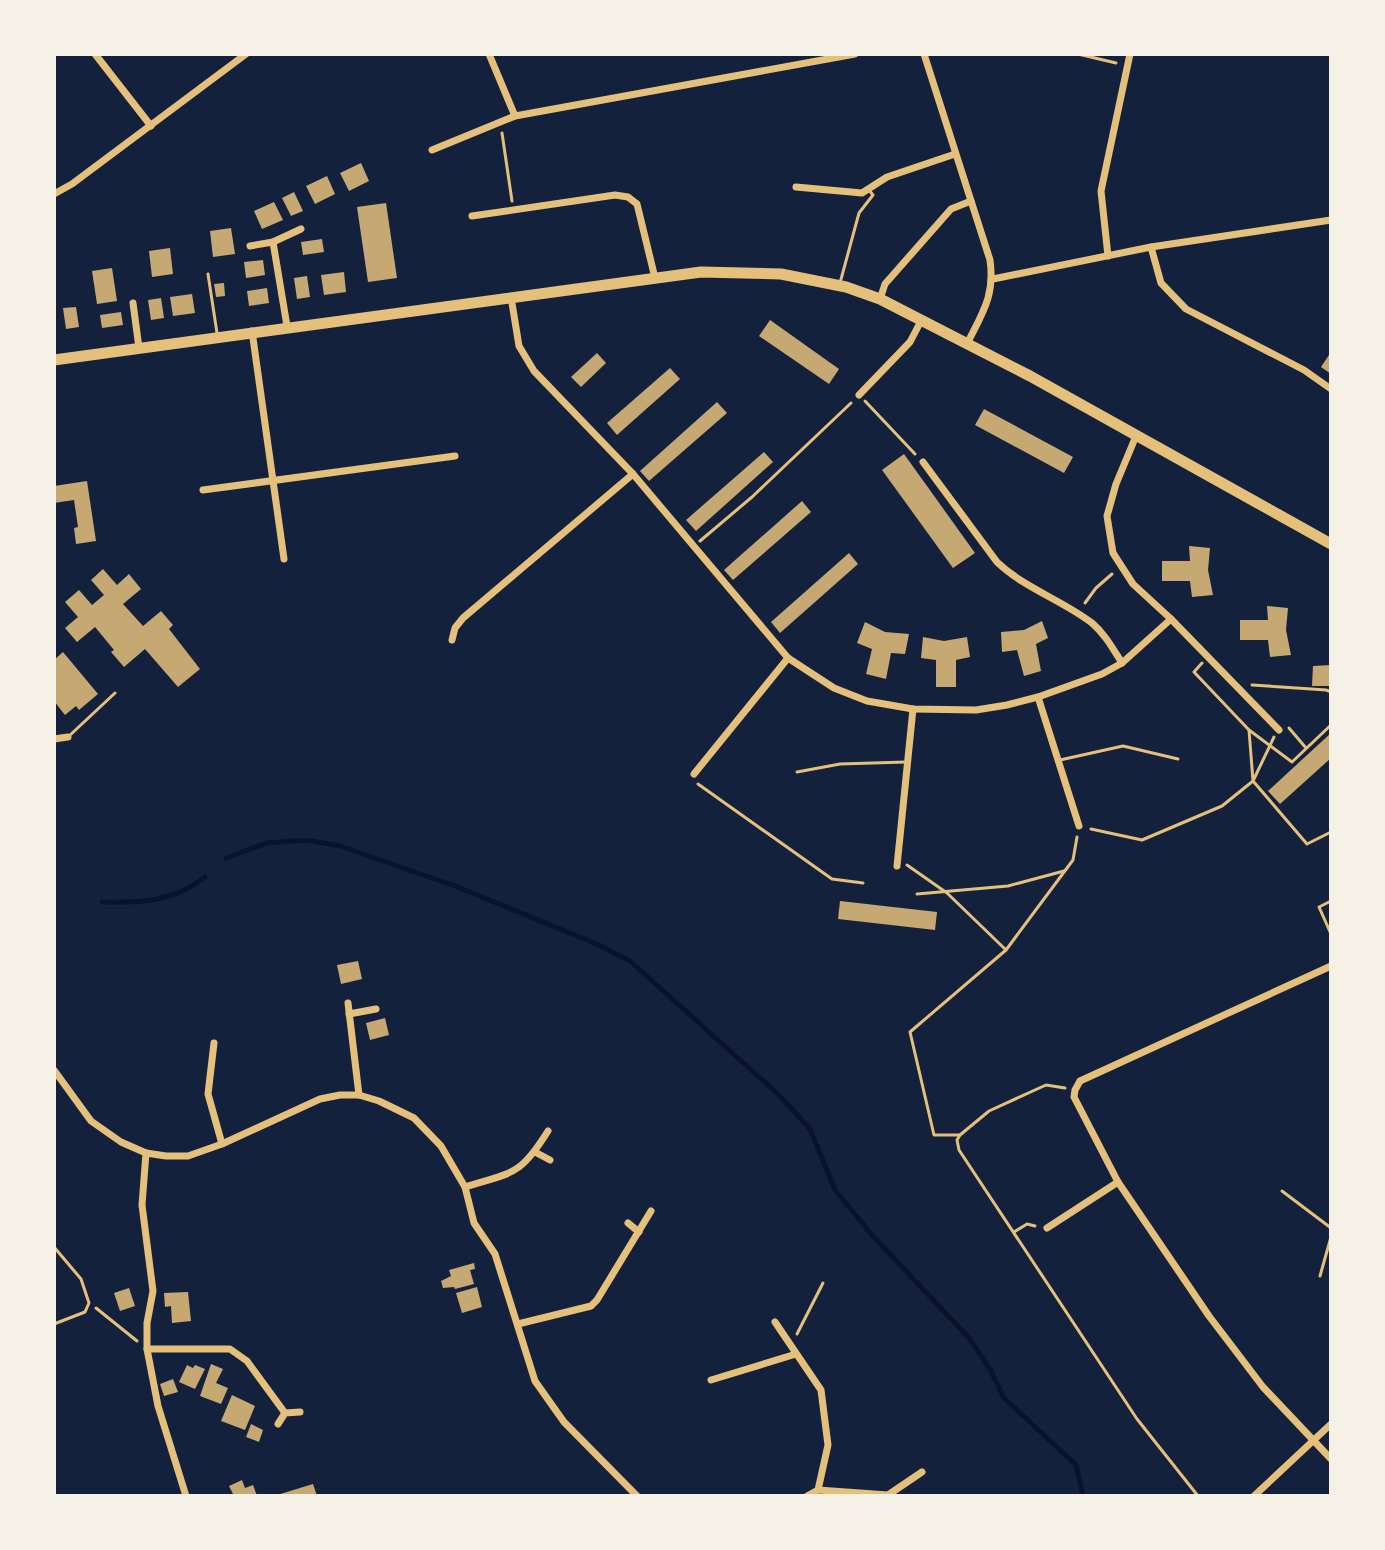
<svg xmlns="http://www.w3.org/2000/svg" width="1385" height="1550" viewBox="0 0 1385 1550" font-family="'DM Sans',sans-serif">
  <rect width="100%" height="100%" fill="#14213d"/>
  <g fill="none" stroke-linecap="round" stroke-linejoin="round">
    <!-- stream -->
    <g stroke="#0b132b" stroke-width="5">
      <path d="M226 858 267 843 306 840 340 846 455 886 599 945 630 961 779 1095 810 1129 835 1190 872 1235 969 1338 990 1369 1004 1398 1076 1465 1083 1496"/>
      <path d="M102 902C140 903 174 902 205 877"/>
    </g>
  </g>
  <!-- building -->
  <g fill="#c6a872">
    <path d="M361 163 369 181 349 191 340 173Z"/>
    <path d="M327 176 335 194 315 204 306 186Z"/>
    <path d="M294 192 303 211 291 216 282 198Z"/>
    <path d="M274 202 283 220 262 229 254 211Z"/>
    <path d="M386 203 397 278 368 282 357 207Z"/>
    <path d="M231 228 235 254 213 257 210 231Z"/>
    <path d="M322 239 324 252 303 255 301 242Z"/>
    <path d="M170 248 173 274 152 277 149 251Z"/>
    <path d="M263 260 265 275 246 278 244 262Z"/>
    <path d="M112 268 117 301 97 304 92 271Z"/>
    <path d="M344 272 346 292 324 295 321 275Z"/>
    <path d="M307 276 310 297 297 299 294 278Z"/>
    <path d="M224 283 225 296 216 297 214 284Z"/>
    <path d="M267 288 269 303 249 306 247 291Z"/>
    <path d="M192 294 195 313 173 316 170 297Z"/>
    <path d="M161 298 164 318 151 320 148 300Z"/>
    <path d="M76 307 79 327 66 329 63 308Z"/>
    <path d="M121 312 123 325 102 328 100 315Z"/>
    <path d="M770 320 839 369 829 384 759 336Z"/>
    <path d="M1331 352V374L1321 367Z"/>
    <path d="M597 353 606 363 581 387 571 377Z"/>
    <path d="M670 368 680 379 617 435 607 423Z"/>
    <path d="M717 402 727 413 649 481 640 471Z"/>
    <path d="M984 409 1073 457 1064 473 975 425Z"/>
    <path d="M764 452 773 462 696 531 686 520Z"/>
    <path d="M904 454 975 553 953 568 882 470Z"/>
    <path d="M87 481 96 541 76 544 74 528 78 527 74 500 54 503V486Z"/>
    <path d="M802 501 811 512 733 580 724 570Z"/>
    <path d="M1189 546 1210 548 1208 570 1213 595 1192 597 1190 581H1162V561H1190Z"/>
    <path d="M849 553 858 564 780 633 771 622Z"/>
    <path d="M103 569 117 585 129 574 141 589 123 604 143 626 161 611 173 625 169 629 200 669 178 687 145 649 124 667 111 652 114 650 95 627 77 642 65 628 78 617 65 602 79 590 92 605 104 595 91 580Z"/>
    <path d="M1267 606 1288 608 1286 630 1291 655 1270 657 1268 640H1240V620H1268Z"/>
    <path d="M1042 621 1048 638 1036 644 1041 671 1024 676 1017 650 1002 652 1001 632 1024 630Z"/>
    <path d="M865 622 885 632 909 634 905 654 891 653 886 679 866 674 872 649 857 643Z"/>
    <path d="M923 637 944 641 967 637 970 657 956 660V687H936V660L921 658Z"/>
    <path d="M63 652 98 694 79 710 76 706 65 715 54 701V660Z"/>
    <path d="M1331 665V686H1312L1313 666Z"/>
    <path d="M1331 733V758L1280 804 1268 791Z"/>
    <path d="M840 901 937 912 935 930 838 919Z"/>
    <path d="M358 961 362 979 341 984 337 965Z"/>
    <path d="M385 1018 389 1035 370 1040 366 1023Z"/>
    <path d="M474 1263 475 1269 470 1270 474 1284 455 1289 454 1287 443 1288 441 1281 451 1276 449 1270Z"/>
    <path d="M477 1287 482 1307 462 1313 456 1293Z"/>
    <path d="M129 1288 135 1306 120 1311 114 1293Z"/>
    <path d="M188 1292 191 1321 172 1323 171 1306 165 1307 164 1293Z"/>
    <path d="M211 1364 223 1369 216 1383 228 1388 221 1404 200 1396Z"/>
    <path d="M187 1365 193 1368 195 1365 205 1369 195 1389 179 1382Z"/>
    <path d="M173 1379 178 1392 164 1396 160 1384Z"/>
    <path d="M232 1395 255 1406 245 1430 221 1421Z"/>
    <path d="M251 1424 263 1430 259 1442 246 1437Z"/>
    <path d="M242 1480 245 1488 253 1485 257 1496H234L229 1486Z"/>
    <path d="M313 1484 317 1496H277V1495Z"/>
  </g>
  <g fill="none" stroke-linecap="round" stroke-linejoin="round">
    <!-- path -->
    <g stroke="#e5c07b" stroke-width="3">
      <path d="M1078 54 1116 63"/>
      <path d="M502 133 512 201"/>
      <path d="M865 401 915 454"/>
      <path d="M700 541 752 497 851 403"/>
      <path d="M1085 603 1096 588 1112 574"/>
      <path d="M1202 663 1194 672 1249 730 1253 781 1307 844 1331 832"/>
      <path d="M1252 685 1326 690 1331 692"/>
      <path d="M1289 728 1306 748"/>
      <path d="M1249 730 1292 762 1331 725"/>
      <path d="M698 784 832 879 863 883"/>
      <path d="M1091 829 1142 840 1222 806 1253 781 1274 737"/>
      <path d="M907 865 947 893 1005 949"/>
      <path d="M917 894 1008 886 1064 871"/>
      <path d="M1331 901 1319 907 1331 934"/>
      <path d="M1065 1088 1046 1085 989 1111 960 1135 957 1140 959 1150 1137 1419 1198 1496"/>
      <path d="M960 1135H934L910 1032 1006 950 1073 860 1077 837"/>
      <path d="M1014 1232 1027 1224 1035 1226"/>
      <path d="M96 1308 137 1341"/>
      <path d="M797 1334 823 1283"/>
    </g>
    <!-- service -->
    <g stroke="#e5c07b" stroke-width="3">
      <path d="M208 274 217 333"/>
      <path d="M840 283 859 213 873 195 868 189"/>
      <path d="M68 737 115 693"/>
      <path d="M1060 760 1123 746 1178 759"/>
      <path d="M797 772 840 764 906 762"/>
      <path d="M1282 1191 1331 1228"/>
      <path d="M54 1247 81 1279 89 1303 85 1312 54 1324"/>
      <path d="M1320 1276 1331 1237"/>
    </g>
    <!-- minor -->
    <g stroke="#e5c07b" stroke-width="7">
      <path d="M95 54 151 126"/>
      <path d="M489 54 515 116"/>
      <path d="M924 54 990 260C995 295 983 312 968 342"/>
      <path d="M432 150 515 116 855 54"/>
      <path d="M796 187 862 193 887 177 955 154"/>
      <path d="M54 194 72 184 246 54"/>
      <path d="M472 216 615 195 628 197 637 204 655 278"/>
      <path d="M273 242 287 326"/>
      <path d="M250 246 273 242 301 229"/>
      <path d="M1151 247 1161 283 1186 309 1304 370 1331 389"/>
      <path d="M1108 256 1101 191 1130 54"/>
      <path d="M993 279 1151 247 1331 220"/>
      <path d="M511 297 519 346 534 371 633 474 788 658 834 688 867 701 913 709 976 710 1007 705 1038 697 1102 674 1122 663 1171 619"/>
      <path d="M880 299 885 284 951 209 971 201"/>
      <path d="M133 303 139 348"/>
      <path d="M252 331 284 559"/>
      <path d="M859 395 910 342 922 319"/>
      <path d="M1136 436 1116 484 1107 516 1113 553 1133 584 1171 619 1279 730"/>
      <path d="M923 462 997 562C1024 588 1062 600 1092 623 1105 634 1113 649 1122 663"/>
      <path d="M203 490 455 456"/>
      <path d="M452 640 455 628 463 618 633 474"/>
      <path d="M1038 697 1079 826"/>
      <path d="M54 739 68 737"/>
      <path d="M694 774 788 658"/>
      <path d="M897 866 913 709"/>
      <path d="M1331 966 1080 1081 1075 1090 1074 1097 1118 1182 1209 1316 1263 1387 1331 1459"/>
      <path d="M348 1003 359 1095"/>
      <path d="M349 1014 376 1009"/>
      <path d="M214 1043 208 1094 222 1144"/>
      <path d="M54 1070 91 1121 121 1142 146 1153 142 1205 153 1291 147 1323V1349L158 1406 186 1496"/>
      <path d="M535 1152 550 1160"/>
      <path d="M146 1153 166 1156H188L222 1144 320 1099 340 1095H359L379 1101 414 1118 441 1146 465 1187 474 1223 495 1254 535 1381 564 1422 637 1496"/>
      <path d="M465 1187C513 1172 520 1176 548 1131"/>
      <path d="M628 1223 639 1232"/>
      <path d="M1047 1228 1118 1182"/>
      <path d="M775 1322 821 1390 828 1445 818 1490 807 1496"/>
      <path d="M518 1324 591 1306 597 1300 651 1211"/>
      <path d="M147 1349H230L247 1361 285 1413"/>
      <path d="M711 1380 796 1354"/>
      <path d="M278 1424 285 1413 300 1412"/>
      <path d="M818 1490 888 1495 922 1472"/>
      <path d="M1254 1496 1331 1424"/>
    </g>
    <!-- primary -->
    <path stroke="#e5c07b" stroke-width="11" d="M54 360 701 272 781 274 846 287 880 299 1030 376 1331 544"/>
  </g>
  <!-- border -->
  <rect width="1385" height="1550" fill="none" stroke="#f6f1e7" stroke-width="112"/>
</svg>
